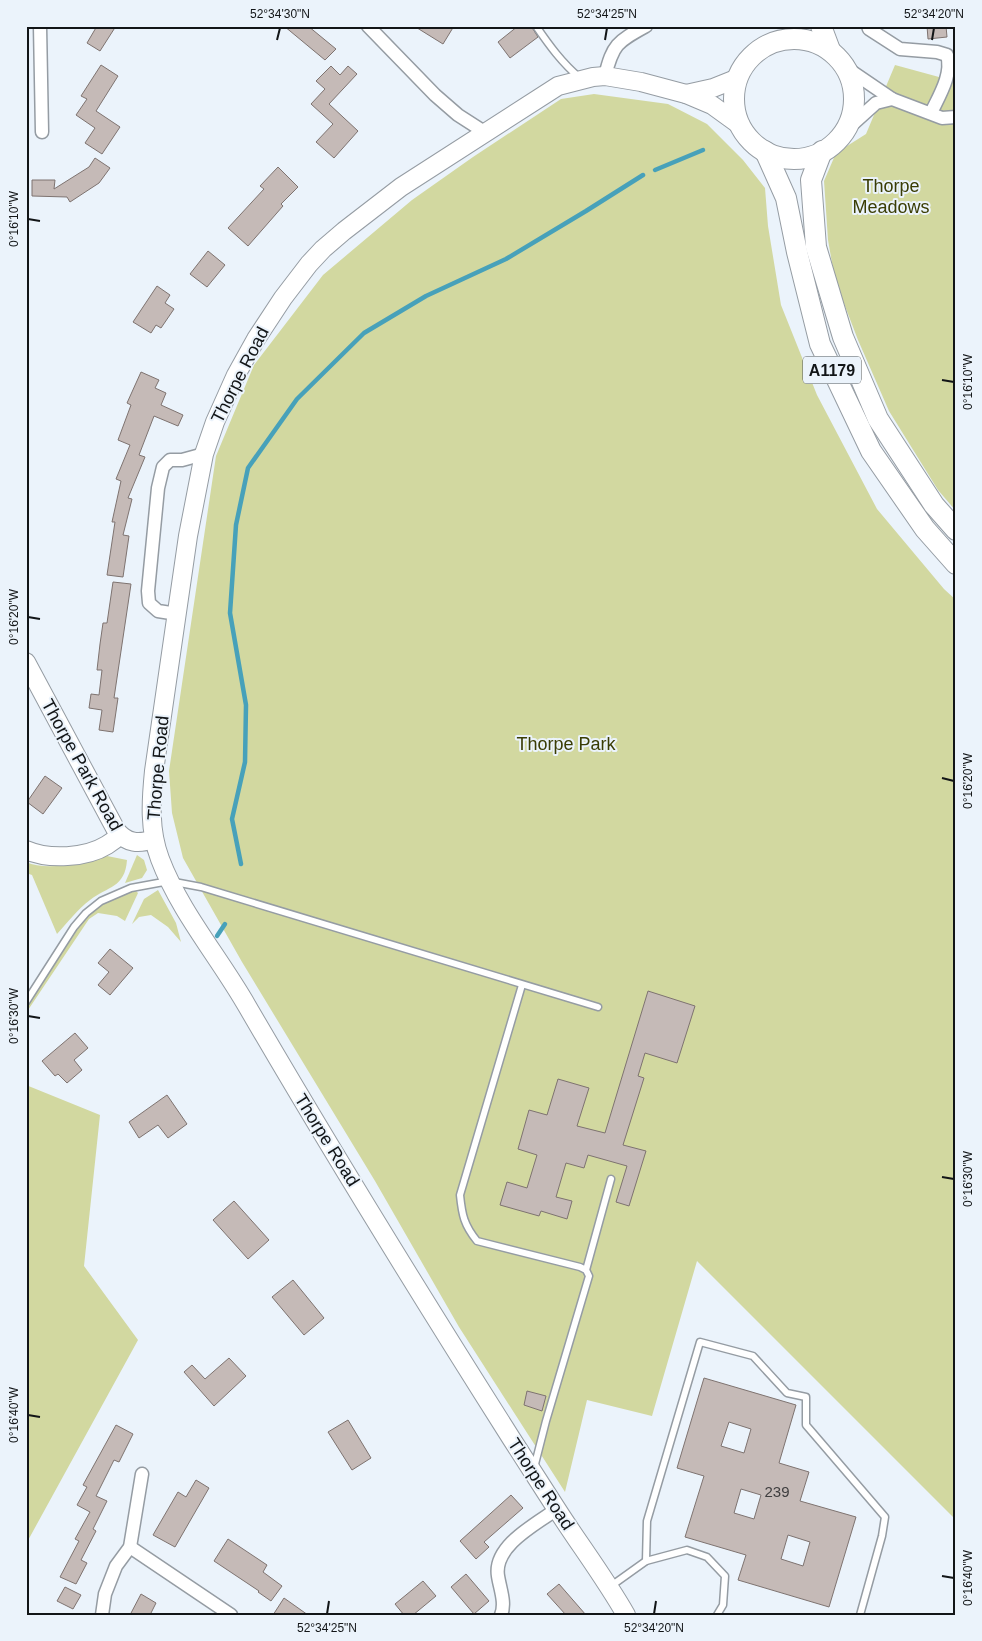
<svg xmlns="http://www.w3.org/2000/svg" width="982" height="1641" viewBox="0 0 982 1641" font-family="Arial,sans-serif">
  <rect width="100%" height="100%" fill="#ebf3fb"/>
  <!-- green -->
  <g fill="#d2d8a0">
    <path d="M895 65 939 77 956 78V511L938 490 889 411 858 340 835 280 828 240 824 181 836 153 866 134Z"/>
    <path d="M594 94 668 104 707 124 743 160 765 188 768 226 781 305 817 395 877 509 944 589 956 600V1520L697 1261 652 1416 587 1400 565 1492 459 1327 375 1181 242 962 183 858 172 813 169 771 216 456 254 365 323 275 412 200 473 157 561 99Z"/>
    <path d="M137 855 144 860 147 870 142 878 125 883Z"/>
    <path d="M107 856 127 860C125 888 108 886 90 900 78 909 67 923 57 934L32 875 26 873V862C48 872 85 862 107 856Z"/>
    <path d="M158 890 176 923 181 942 168 927 151 915 139 917 132 924 144 899Z"/>
    <path d="M136 891 138 893 125 921 117 916 98 913 89 919 26 1013V1008L85 918 100 904 119 894Z"/>
    <path d="M26 1085 100 1115 84 1266 138 1340 26 1544Z"/>
  </g>
  <g fill="none" stroke-linecap="round" stroke-linejoin="round">
    <!-- stream -->
    <g stroke="#47a1ba" stroke-width="4.5">
      <path d="M655 170 703 150"/>
      <path d="M241 864 232 819 245 762 246 705 230 613 236 525 248 468 297 399 364 333 426 296 506 259 586 211 643 175"/>
      <path d="M217 936 225 924"/>
    </g>
  </g>
  <!-- building -->
  <g fill="#c5bab7" stroke="#7e7370" fill-rule="evenodd">
    <path d="M97 26H116L100 51 87 43Z"/>
    <path d="M284 26H308L336 49 325 60Z"/>
    <path d="M414 26H454L443 44Z"/>
    <path d="M518 26H531L538 37 510 58 498 42Z"/>
    <path d="M927 26H946L947 37 928 39Z"/>
    <path d="M101 65 118 76 96 111 120 127 102 154 85 143 95 128 76 115 87 99 81 96Z"/>
    <path d="M331 66 340 75 348 66 357 74 329 104 358 131 334 158 316 142 333 124 311 104 325 89 316 81Z"/>
    <path d="M95 158 110 168 99 183 70 202 67 197 32 196V180H55L54 189 89 167Z"/>
    <path d="M278 167 298 187 281 204 283 206 248 246 228 228 264 189 260 186Z"/>
    <path d="M208 251 225 265 207 287 190 274Z"/>
    <path d="M157 286 170 295 165 303 174 309 161 328 156 325 151 333 133 322Z"/>
    <path d="M141 372 159 380 155 388 166 393 161 405 183 415 178 426 154 416 139 455 145 457 128 498 132 499 123 535 129 536 123 577 107 575 115 522H112L121 481 116 479 130 445 118 440 131 405 127 403Z"/>
    <path d="M113 582 131 584 114 698H118L113 732 99 730 102 710 89 708 91 694 99 695 102 670H97L100 644 103 623H107Z"/>
    <path d="M45 776 62 788 43 814 27 802Z"/>
    <path d="M110 949 133 968 110 995 98 985 109 972 98 963Z"/>
    <path d="M648 991 695 1006 677 1063 645 1053 638 1076 644 1078 623 1145 646 1151 629 1206 616 1202 627 1166 588 1155 584 1168 566 1163 556 1197 572 1201 567 1219 541 1211 539 1216 500 1205 507 1182 527 1188 537 1155 518 1149 529 1110 547 1115 558 1079 589 1088 577 1126 605 1133Z"/>
    <path d="M75 1033 88 1048 74 1060 82 1070 67 1083 58 1074 55 1076 42 1061Z"/>
    <path d="M167 1095 187 1124 168 1138 158 1125 139 1138 129 1122Z"/>
    <path d="M234 1201 269 1240 248 1259 213 1220Z"/>
    <path d="M293 1280 324 1318 304 1335 272 1297Z"/>
    <path d="M229 1358 246 1376 214 1406 184 1372 192 1365 205 1379Z"/>
    <path d="M704 1378 796 1405 779 1463 809 1472 800 1501 856 1517 829 1607 738 1580 746 1555 685 1537 704 1476 677 1468ZM729 1422 751 1429 744 1453 721 1446ZM741 1489 761 1495 754 1519 734 1513ZM788 1535 810 1542 803 1566 781 1559Z"/>
    <path d="M527 1391 546 1396 542 1411 524 1405Z"/>
    <path d="M348 1420 371 1458 352 1470 328 1432Z"/>
    <path d="M116 1425 133 1434 119 1462 114 1460 96 1496 107 1501 93 1529 96 1531 81 1560 87 1563 76 1584 60 1577 79 1541 75 1539 90 1512 77 1505 87 1487 83 1485Z"/>
    <path d="M196 1480 209 1488 175 1547 153 1535 178 1492 186 1497Z"/>
    <path d="M511 1495 523 1508 484 1542 489 1547 476 1559 460 1541Z"/>
    <path d="M228 1539 267 1565 263 1572 282 1586 271 1601 258 1592 259 1591 214 1561Z"/>
    <path d="M466 1574 489 1601 474 1614 451 1587Z"/>
    <path d="M423 1581 436 1596 413 1615H404L395 1604Z"/>
    <path d="M559 1584 586 1615H566L547 1594Z"/>
    <path d="M65 1587 81 1595 73 1609 57 1601Z"/>
    <path d="M141 1594 156 1603 150 1615H130Z"/>
    <path d="M284 1598 308 1615H273Z"/>
  </g>
  <g fill="none" stroke-linecap="round" stroke-linejoin="round">
    <!-- lane casing -->
    <g stroke="#959ca3" stroke-width="9">
      <g id="lane">
        <path d="M536 26C549 45 562 63 580 78"/>
        <path d="M522 985 460 1195C462 1215 464 1225 477 1241L580 1267 586 1270 589 1276 546 1421 534 1468"/>
        <path d="M26 1002 74 927 86 913 101 901 131 888 169 881 201 887 598 1007"/>
        <path d="M586 1270 611 1179"/>
        <path d="M646 1561 647 1521 700 1342 753 1356 787 1393 806 1397V1425L885 1517 882 1536 860 1615"/>
        <path d="M611 1586 646 1561 687 1550 707 1557 725 1576 723 1605 717 1615"/>
      </g>
    </g>
    <!-- street casing -->
    <g stroke="#959ca3" stroke-width="15">
      <g id="street">
        <path d="M40 26 42 132"/>
        <path d="M368 26 435 95 458 115 486 133"/>
        <path d="M868 26 869 29 900 49 937 52 947 55C953 74 939 96 931 113"/>
        <path d="M845 67 892 99 942 118 956 117"/>
        <path d="M605 76C613 44 617 42 646 26"/>
        <path d="M845 131 876 103 892 99"/>
        <path d="M177 614 158 611 149 603 148 591 158 488 163 467 170 460H182L204 454"/>
        <path d="M130 1547 231 1615"/>
        <path d="M102 1615 105 1594 116 1566 130 1547 142 1474"/>
        <path d="M501 1615C506 1603 500 1589 498 1576 493 1546 536 1524 557 1509"/>
      </g>
    </g>
    <!-- secondary casing -->
    <g stroke="#959ca3" stroke-width="20">
      <g id="secondary">
        <path d="M686 94 713 88 738 78"/>
        <path d="M26 662 116 830C127 844 139 844 154 839"/>
        <path d="M26 850C49 860 86 858 107 845 112 842 116 839 120 835"/>
        <path d="M626 1615C605 1578 579 1544 556 1508 541 1485 526 1461 511 1438 421 1296 332 1152 247 1006 219 957 180 912 160 859 149 830 151 801 154 771L188 536 204 454 215 422 236 375 256 339 283 298 309 264 323 249 344 231 401 187 558 86 593 77 605 76 641 82 686 94 712 105 741 126"/>
      </g>
    </g>
    <!-- primary casing -->
    <g stroke="#959ca3" stroke-width="22">
      <g id="primary">
        <path d="M821 26 830 50"/>
        <circle cx="794" cy="99" r="60"/>
        <path d="M765 151 786 198 797 252 820 344 871 451 925 529 956 564"/>
        <path d="M822 151 811 180 816 247 843 337 878 419 934 505 956 530"/>
      </g>
    </g>
    <!-- lane -->
    <use href="#lane" stroke="#fff" stroke-width="6"/>
    <!-- street -->
    <use href="#street" stroke="#fff" stroke-width="12"/>
    <!-- secondary -->
    <use href="#secondary" stroke="#fff" stroke-width="18"/>
    <!-- primary -->
    <use href="#primary" stroke="#fff" stroke-width="20"/>
  </g>
  <!-- ticks -->
  <path fill="none" stroke="#121517" stroke-width="2" d="M277 40 280 28M605 40 607 28M932 40 934 28M28 219 40 221M942 380 954 382M28 617 40 619M942 778 954 781M28 1016 40 1018M942 1177 954 1179M28 1415 40 1417M942 1576 954 1578M327 1614 329 1601M654 1614 656 1601"/>
  <g text-anchor="middle" stroke-width="4" stroke-linejoin="round" paint-order="stroke">
    <!-- number labels -->
    <g font-size="15" fill="#3f3e3f">
      <text x="777" y="1497">239</text>
    </g>
    <!-- shield labels -->
    <rect fill="#ebf3fb" stroke="#53585b" stroke-width="1" x="803" y="356.5" width="58" height="27" rx="4"/>
    <g font-size="16" font-weight="bold" fill="#121517">
      <text x="832" y="376">A1179</text>
    </g>
    <!-- park labels -->
    <g font-size="18" fill="#3a3d04" stroke="#ebf3fb">
      <text x="891" y="192">Thorpe<tspan x="891" dy="21">Meadows</tspan></text>
      <text x="566" y="750">Thorpe Park</text>
    </g>
    <!-- street labels -->
    <g font-size="18" fill="#121517" stroke="#ebf3fb">
      <text transform="translate(240 375) rotate(-63)" y="6">Thorpe Road</text>
      <text transform="translate(82 765) rotate(61)" y="6">Thorpe Park Road</text>
      <text transform="translate(158 768) rotate(-85)" y="6">Thorpe Road</text>
      <text transform="translate(327 1140) rotate(58)" y="6">Thorpe Road</text>
      <text transform="translate(541 1484) rotate(57)" y="6">Thorpe Road</text>
    </g>
  </g>
  <!-- border -->
  <rect width="982" height="1641" fill="none" stroke="#ebf3fb" stroke-width="55"/>
  <rect x="28" y="28" width="926" height="1586" fill="none" stroke="#121517" stroke-width="2"/>
  <g font-size="12" text-anchor="middle" fill="#121517">
    <text x="280" y="18">52°34'30"N</text>
    <text x="607" y="18">52°34'25"N</text>
    <text x="934" y="18">52°34'20"N</text>
    <text transform="translate(14 219) rotate(-90)" y="4">0°16'10"W</text>
    <text transform="translate(968 382) rotate(-90)" y="4">0°16'10"W</text>
    <text transform="translate(14 617) rotate(-90)" y="4">0°16'20"W</text>
    <text transform="translate(968 781) rotate(-90)" y="4">0°16'20"W</text>
    <text transform="translate(14 1016) rotate(-90)" y="4">0°16'30"W</text>
    <text transform="translate(968 1179) rotate(-90)" y="4">0°16'30"W</text>
    <text transform="translate(14 1415) rotate(-90)" y="4">0°16'40"W</text>
    <text transform="translate(968 1578) rotate(-90)" y="4">0°16'40"W</text>
    <text x="327" y="1632">52°34'25"N</text>
    <text x="654" y="1632">52°34'20"N</text>
  </g>
</svg>
